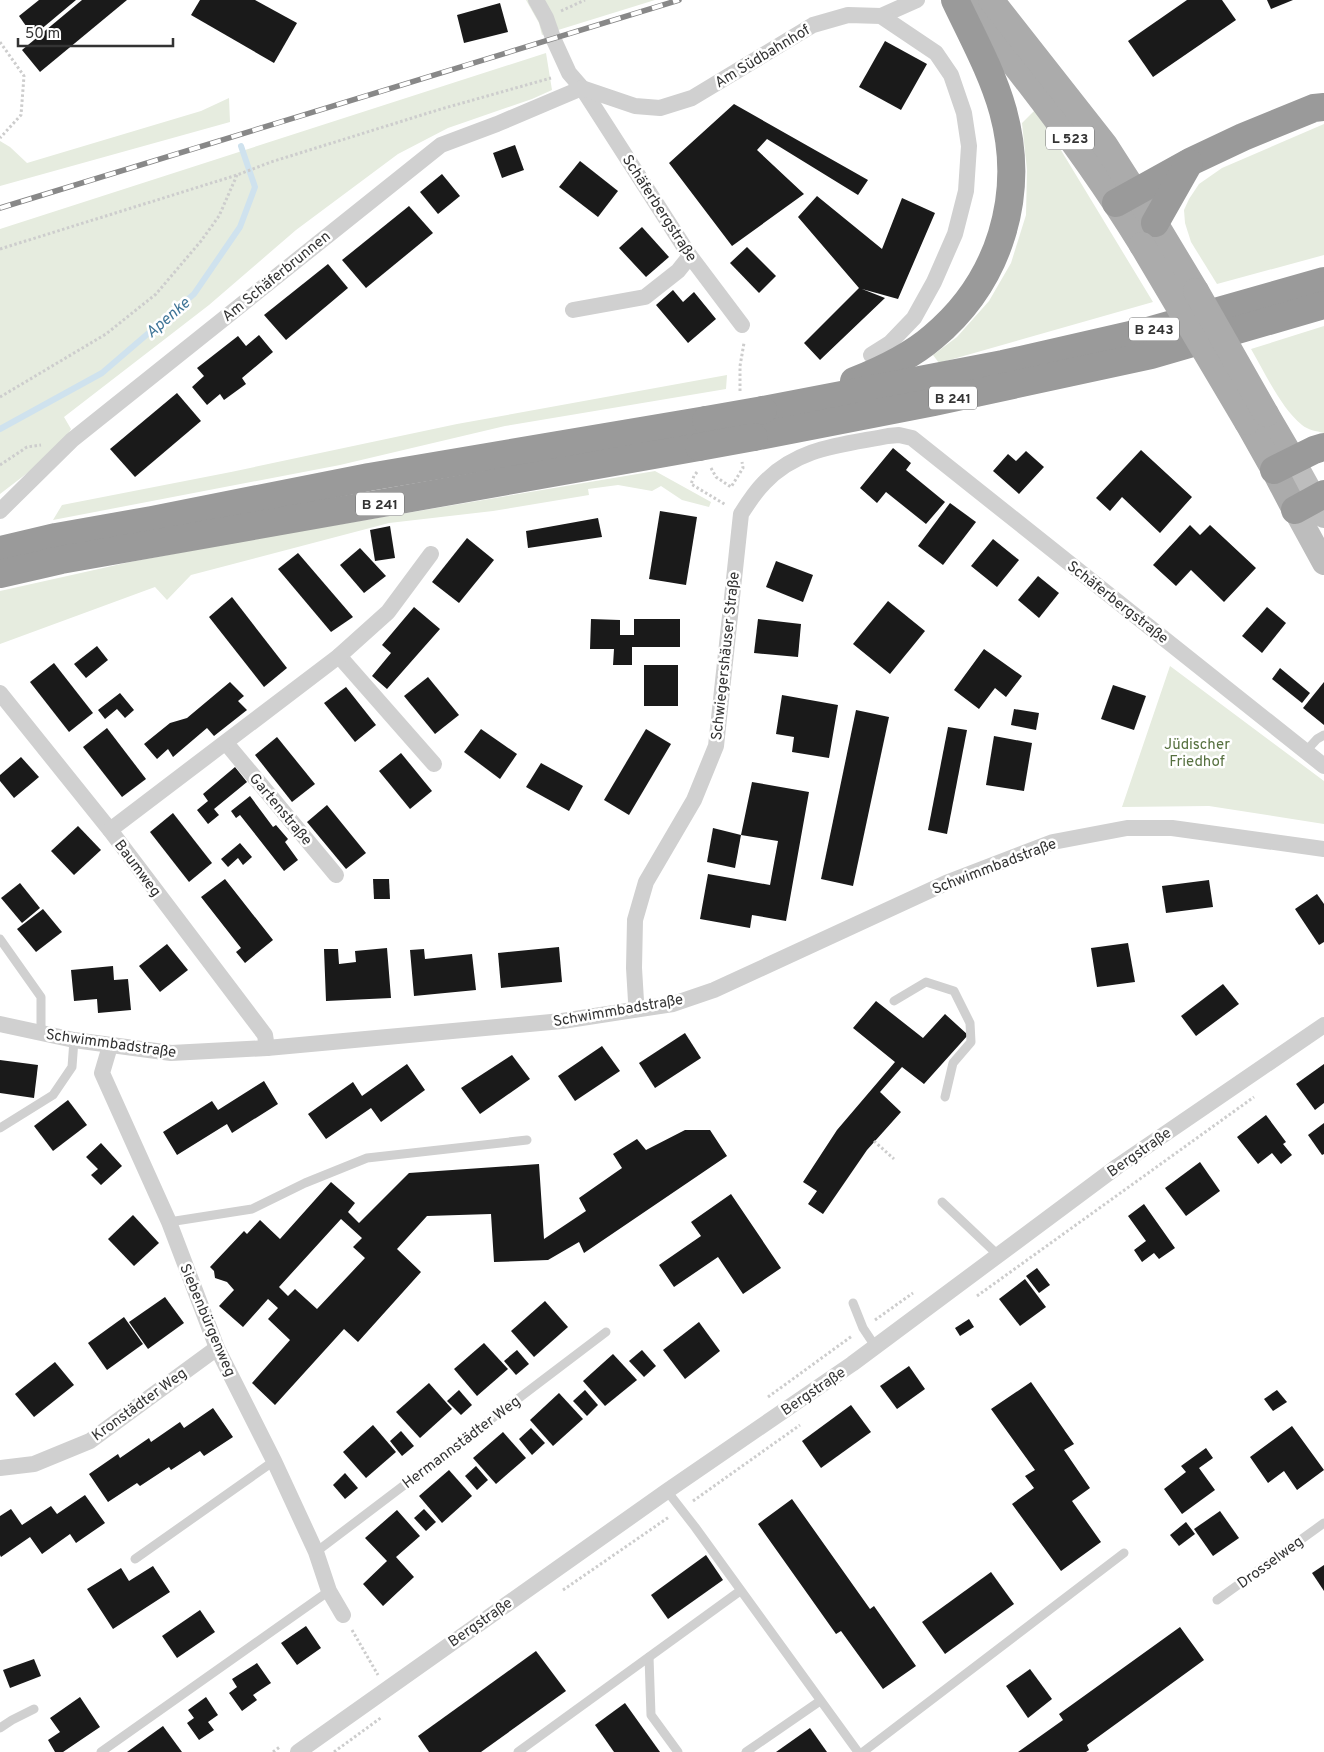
<svg xmlns="http://www.w3.org/2000/svg" width="1324" height="1752" viewBox="0 0 1324 1752" font-family="Overpass,sans-serif">
  <rect width="100%" height="100%" fill="#fff"/>
  <!-- green -->
  <g fill="#e6ecdf">
    <path d="M526 0H655L542 35 539 23Z"/>
    <path d="M546 53 552 90 532 99 448 128 398 154 296 230 209 305 64 417 71 429 60 448 0 494V229Z"/>
    <path d="M229 98 230 122 0 186V141L10 147 27 163 201 111Z"/>
    <path d="M1036 109 1153 302 939 363 933 355 957 337 989 301 1011 263 1026 215 1027 170 1022 123Z"/>
    <path d="M1324 124V255L1217 284 1191 242 1185 223 1184 210 1189 199 1199 184 1222 168Z"/>
    <path d="M1324 326V433C1316 431 1308 430 1302 425 1281 408 1265 373 1251 349Z"/>
    <path d="M727 375 726 389 505 426 340 465 53 520 62 505 231 472 457 424Z"/>
    <path d="M655 471 711 502 709 507 682 500 661 486 652 491 618 485 588 489 589 495 493 511 389 523 191 575 167 600 155 587 0 644V591L130 562 259 538Z"/>
    <path d="M1170 666 1324 781V824L1209 806 1122 807Z"/>
  </g>
  <g fill="none" stroke-linecap="round" stroke-linejoin="round">
    <!-- stream -->
    <path stroke="#cfe2ee" stroke-width="6" d="M0 429 102 373 194 294 240 227 255 187 241 146"/>
  </g>
  <!-- building -->
  <g fill="#1a1a1a" fill-rule="evenodd">
    <path d="M39 0H76L33 36 19 16Z"/>
    <path d="M82 0H127L40 72 22 50Z"/>
    <path d="M200 0H255L297 23 274 63 191 15Z"/>
    <path d="M1187 0H1222L1236 20 1153 77 1128 41Z"/>
    <path d="M1267 0H1293L1271 9Z"/>
    <path d="M500 3 508 32 464 43 457 15Z"/>
    <path d="M885 41 927 64 901 110 859 87Z"/>
    <path d="M734 104 868 180 858 195 767 139 757 150 804 194 732 246 669 163Z"/>
    <path d="M515 145 524 170 502 178 493 153Z"/>
    <path d="M580 161 618 191 598 217 559 187Z"/>
    <path d="M442 174 460 196 438 214 420 192Z"/>
    <path d="M817 196 882 249 902 198 935 213 898 299 862 289 885 298 820 360 804 343 859 288 798 217Z"/>
    <path d="M409 206 433 233 366 288 342 260Z"/>
    <path d="M642 227 669 257 646 277 619 248Z"/>
    <path d="M747 247 776 276 759 293 730 263Z"/>
    <path d="M328 264 348 288 286 340 264 315Z"/>
    <path d="M673 290 683 302 694 292 716 319 688 343 656 305Z"/>
    <path d="M259 335 273 352 242 378 246 384 224 400 220 394 207 405 192 387 204 376 197 368 238 336 246 346Z"/>
    <path d="M177 393 201 421 135 477 110 449Z"/>
    <path d="M893 448 911 463 906 470 945 502 926 524 886 492 877 503 860 488Z"/>
    <path d="M1141 450 1192 497 1160 533 1122 497 1110 511 1096 498Z"/>
    <path d="M1026 451 1044 467 1019 494 993 471 1008 454 1016 461Z"/>
    <path d="M950 503 976 522 943 565 918 546Z"/>
    <path d="M660 511 697 517 686 585 649 579Z"/>
    <path d="M598 518 602 537 528 548 526 531Z"/>
    <path d="M1190 525 1200 535 1210 525 1256 568 1224 602 1191 570 1176 586 1153 565Z"/>
    <path d="M390 526 395 558 375 561 370 530Z"/>
    <path d="M467 538 494 560 459 603 432 582Z"/>
    <path d="M993 539 1019 560 997 587 971 566Z"/>
    <path d="M360 548 386 576 364 593 340 565Z"/>
    <path d="M298 553 353 617 331 632 278 569Z"/>
    <path d="M776 561 813 575 803 602 766 587Z"/>
    <path d="M1038 576 1059 593 1039 618 1018 600Z"/>
    <path d="M232 597 287 668 264 687 209 617Z"/>
    <path d="M888 601 925 631 890 674 853 644Z"/>
    <path d="M414 607 440 629 387 689 372 676 391 653 382 645Z"/>
    <path d="M1267 607 1286 623 1262 653 1242 636Z"/>
    <path d="M591 619 620 620V635H634V619H680V647H632V665H613L614 649H590Z"/>
    <path d="M758 619 801 624 798 657 754 653Z"/>
    <path d="M97 646 108 660 86 678 74 664Z"/>
    <path d="M984 649 1022 676 1006 697 995 688 979 709 954 690Z"/>
    <path d="M54 663 93 713 69 732 30 682Z"/>
    <rect x="644" y="665" width="34" height="41"/>
    <path d="M1280 668 1310 693 1302 703 1272 679Z"/>
    <path d="M428 677 459 715 435 734 404 696Z"/>
    <path d="M230 682 244 696 238 701 247 710 214 736 207 728 173 757 168 749 157 759 144 744 170 723 187 718Z"/>
    <path d="M1324 682V725L1303 708Z"/>
    <path d="M1113 685 1146 696 1134 730 1101 719Z"/>
    <path d="M346 687 376 725 355 742 324 703Z"/>
    <path d="M120 693 134 710 125 718 117 709 105 719 98 710Z"/>
    <path d="M782 695 838 705 829 758 792 752 794 737 776 734Z"/>
    <path d="M1014 709 1039 713 1036 730 1011 725Z"/>
    <path d="M856 710 889 717 853 886 821 879Z"/>
    <path d="M948 727 967 730 947 834 928 830Z"/>
    <path d="M107 728 146 779 122 797 83 747Z"/>
    <path d="M481 729 517 754 500 779 464 752Z"/>
    <path d="M646 729 671 744 629 815 604 800Z"/>
    <path d="M994 736 1032 743 1024 791 986 785Z"/>
    <path d="M277 737 315 784 292 802 255 755Z"/>
    <path d="M401 753 432 791 410 809 379 771Z"/>
    <path d="M21 757 39 777 14 798 0 781V775Z"/>
    <path d="M541 763 583 786 569 811 526 787Z"/>
    <path d="M235 767 247 782 214 809 219 815 208 824 197 810 208 801 203 794Z"/>
    <path d="M752 782 809 792 786 921 752 915 750 928 700 919 708 874 770 885 778 841 741 835Z"/>
    <path d="M250 796 273 827 276 825 288 839 285 842 298 860 284 871 240 815 236 818 231 811Z"/>
    <path d="M327 805 366 853 346 869 307 822Z"/>
    <path d="M173 813 212 863 189 882 150 832Z"/>
    <path d="M78 826 101 850 74 875 51 851Z"/>
    <path d="M713 828 741 835 735 868 707 862Z"/>
    <path d="M240 843 252 857 243 865 238 858 228 867 221 859Z"/>
    <path d="M225 879 273 940 245 963 236 952 241 948 201 897Z"/>
    <path d="M373 879H389L390 899H374Z"/>
    <path d="M1209 880 1213 907 1166 913 1162 886Z"/>
    <path d="M20 883 40 908 22 923 1 898Z"/>
    <path d="M1317 894 1324 904V942L1319 945 1295 909Z"/>
    <path d="M43 909 62 932 36 952 17 929Z"/>
    <path d="M1128 943 1135 982 1097 987 1091 948Z"/>
    <path d="M167 944 188 970 160 992 139 966Z"/>
    <path d="M559 947 562 982 501 988 498 953Z"/>
    <path d="M387 948 391 998 326 1001 324 949H338L339 964 356 962 355 951Z"/>
    <path d="M424 949 425 959 472 954 476 990 414 996 410 950Z"/>
    <path d="M113 966 114 980 128 979 131 1010 98 1013 97 999 74 1001 71 970Z"/>
    <path d="M1223 984 1239 1004 1196 1036 1181 1016Z"/>
    <path d="M876 1001 923 1038 945 1014 968 1035 924 1084 902 1067 880 1092 901 1112 867 1150 823 1214 808 1204 817 1191 803 1182 837 1130 895 1062 853 1028Z"/>
    <path d="M685 1033 701 1058 655 1088 639 1063Z"/>
    <path d="M602 1046 620 1071 575 1101 558 1076Z"/>
    <path d="M512 1055 530 1079 480 1114 461 1088Z"/>
    <path d="M0 1060 38 1065 34 1098 0 1093Z"/>
    <path d="M407 1064 425 1090 381 1122 371 1108 326 1139 308 1114 353 1082 362 1096Z"/>
    <path d="M1324 1064V1103L1315 1110 1296 1084Z"/>
    <path d="M264 1081 278 1104 232 1133 227 1124 177 1155 163 1132 212 1101 218 1110Z"/>
    <path d="M68 1100 87 1125 53 1151 34 1126Z"/>
    <path d="M1266 1115 1286 1142 1283 1144 1292 1155 1281 1164 1272 1153 1258 1164 1237 1137Z"/>
    <path d="M1324 1123V1154L1322 1155 1308 1135Z"/>
    <path d="M685 1130H710L727 1156 584 1253 579 1242 548 1260 494 1262 491 1214 427 1216 397 1249 421 1272 358 1342 344 1329 275 1405 252 1383 290 1340 268 1319 278 1308 268 1299 243 1327 219 1306 234 1290 227 1282 215 1278 214 1271 210 1267 244 1231 247 1234 260 1220 280 1239 331 1182 355 1203 348 1212 359 1223 409 1173 539 1164 544 1239 586 1211 579 1198 622 1168 613 1154 637 1139 646 1150ZM341 1219 362 1238 353 1247 365 1258 317 1309 295 1289 288 1296 279 1287Z"/>
    <path d="M101 1143 122 1166 101 1185 91 1175 98 1169 86 1157Z"/>
    <path d="M1200 1162 1220 1191 1186 1216 1165 1188Z"/>
    <path d="M731 1194 781 1268 743 1294 718 1257 674 1287 659 1265 701 1236 691 1222Z"/>
    <path d="M1144 1204 1175 1248 1159 1259 1154 1253 1142 1262 1134 1250 1146 1241 1128 1216Z"/>
    <path d="M133 1215 159 1243 134 1266 108 1239Z"/>
    <path d="M1037 1268 1050 1285 1039 1293 1026 1276Z"/>
    <path d="M1025 1279 1046 1307 1020 1326 999 1299Z"/>
    <path d="M165 1297 184 1323 148 1349 129 1322Z"/>
    <path d="M545 1301 568 1327 534 1357 511 1331Z"/>
    <path d="M124 1317 143 1344 107 1370 88 1343Z"/>
    <path d="M969 1319 974 1327 960 1336 955 1328Z"/>
    <path d="M699 1322 720 1351 685 1379 663 1350Z"/>
    <path d="M484 1343 508 1369 477 1396 454 1369Z"/>
    <path d="M517 1350 529 1364 516 1375 504 1361Z"/>
    <path d="M642 1350 656 1366 644 1377 629 1361Z"/>
    <path d="M613 1354 637 1380 605 1406 583 1381Z"/>
    <path d="M55 1362 74 1385 34 1417 15 1394Z"/>
    <path d="M909 1366 925 1389 897 1409 880 1386Z"/>
    <path d="M1031 1382 1074 1444 1064 1450 1090 1488 1072 1501 1101 1542 1061 1571 1012 1504 1034 1488 1025 1476 1035 1470 991 1409Z"/>
    <path d="M429 1383 452 1409 420 1438 396 1412Z"/>
    <path d="M459 1390 472 1405 461 1415 447 1401Z"/>
    <path d="M585 1390 598 1405 587 1416 573 1401Z"/>
    <path d="M1277 1390 1287 1402 1273 1411 1264 1399Z"/>
    <path d="M559 1393 583 1419 553 1446 530 1420Z"/>
    <path d="M851 1405 871 1432 821 1468 802 1441Z"/>
    <path d="M213 1408 233 1437 204 1456 200 1451 171 1470 169 1467 140 1486 137 1483 108 1502 89 1474 118 1454 120 1458 149 1438 151 1442 180 1422 184 1428Z"/>
    <path d="M373 1425 396 1452 366 1478 343 1452Z"/>
    <path d="M1292 1426 1324 1470 1297 1490 1284 1471 1268 1483 1250 1457Z"/>
    <path d="M531 1428 545 1443 532 1455 519 1439Z"/>
    <path d="M401 1431 414 1446 402 1456 390 1441Z"/>
    <path d="M503 1432 526 1458 496 1484 473 1458Z"/>
    <path d="M1206 1448 1213 1458 1199 1468 1215 1490 1182 1514 1164 1489 1186 1472 1181 1466Z"/>
    <path d="M476 1466 488 1480 477 1490 465 1476Z"/>
    <path d="M449 1470 472 1496 442 1523 419 1496Z"/>
    <path d="M345 1473 358 1488 345 1499 333 1485Z"/>
    <path d="M85 1495 105 1523 76 1543 70 1534 42 1554 30 1537 1 1557 0 1555V1516L11 1509 22 1525 51 1506 57 1514Z"/>
    <path d="M792 1499 870 1609 874 1606 916 1666 883 1689 841 1631 836 1634 758 1524Z"/>
    <path d="M424 1509 436 1522 426 1531 414 1518Z"/>
    <path d="M397 1510 420 1536 396 1557 414 1577 383 1606 363 1584 387 1561 365 1538Z"/>
    <path d="M1220 1511 1239 1538 1213 1556 1194 1529Z"/>
    <path d="M1186 1522 1195 1534 1179 1546 1170 1535Z"/>
    <path d="M706 1555 723 1580 668 1619 651 1595Z"/>
    <path d="M1324 1565V1591L1312 1573Z"/>
    <path d="M153 1566 170 1592 113 1629 87 1589 121 1568 129 1581Z"/>
    <path d="M991 1572 1014 1604 945 1654 922 1622Z"/>
    <path d="M200 1610 215 1632 177 1658 162 1636Z"/>
    <path d="M306 1626 321 1648 297 1665 281 1643Z"/>
    <path d="M1180 1627 1204 1660 1087 1745 1089 1750 1086 1752H1018L1063 1720 1059 1714Z"/>
    <path d="M536 1651 566 1691 481 1752H429L418 1736Z"/>
    <path d="M34 1659 41 1676 10 1688 3 1670Z"/>
    <path d="M257 1663 271 1683 253 1695 257 1700 242 1711 229 1693 237 1687 232 1679Z"/>
    <path d="M1030 1669 1052 1699 1028 1718 1006 1686Z"/>
    <path d="M80 1697 100 1727 63 1752H55L48 1740 60 1732 50 1718Z"/>
    <path d="M206 1697 218 1715 208 1722 214 1730 199 1740 187 1723 194 1718 188 1710Z"/>
    <path d="M625 1703 660 1752H614L595 1725Z"/>
    <path d="M163 1726 182 1752H127Z"/>
    <path d="M810 1728 827 1752H776Z"/>
  </g>
  <g fill="none" stroke-linecap="round" stroke-linejoin="round">
    <!-- path -->
    <g stroke="#cdcdcd" stroke-width="3" stroke-dasharray="2.5 2.5" stroke-linecap="butt">
      <path d="M561 11 585 0"/>
      <path d="M0 42 24 76 21 115 0 138"/>
      <path d="M0 249 237 175 271 162 441 109 551 78"/>
      <path d="M740 391V366L744 343"/>
      <path d="M0 397 106 334 156 294 201 241 219 216 237 175"/>
      <path d="M0 465 27 447 41 445"/>
      <path d="M711 468 716 477 731 487 743 468 742 462"/>
      <path d="M697 472 694 476 691 484 726 505"/>
      <path d="M874 1141 894 1159"/>
      <path d="M977 1296 1254 1097"/>
      <path d="M875 1320 913 1293"/>
      <path d="M768 1397 852 1336"/>
      <path d="M693 1501 800 1425"/>
      <path d="M563 1590 669 1517"/>
      <path d="M352 1630 378 1675"/>
      <path d="M273 1752 281 1746"/>
      <path d="M334 1752 382 1717"/>
    </g>
    <!-- lane -->
    <g stroke="#d0d0d0" stroke-width="9">
      <path d="M1306 751 1317 739 1324 735"/>
      <path d="M0 939 41 997V1033"/>
      <path d="M894 1001 926 982 954 991 970 1023 971 1042 953 1063 945 1097"/>
      <path d="M0 1128 53 1095 72 1067 74 1040"/>
      <path d="M942 1202 998 1255"/>
      <path d="M169 1222 252 1209 305 1183 367 1158 527 1140"/>
      <path d="M853 1303 863 1328 875 1346"/>
      <path d="M667 1491 695 1527 858 1752"/>
      <path d="M316 1552 606 1332"/>
      <path d="M135 1559 274 1461"/>
      <path d="M1217 1600 1324 1523"/>
      <path d="M649 1657 651 1715 678 1752"/>
      <path d="M0 1728 12 1720 34 1709"/>
      <path d="M101 1752 329 1591"/>
      <path d="M518 1752 740 1591"/>
      <path d="M746 1752 820 1701"/>
      <path d="M863 1752 1124 1553"/>
    </g>
    <!-- street -->
    <g stroke="#d0d0d0" stroke-width="16">
      <path d="M536 0 546 18 553 38 569 73 582 88 690 256 742 325"/>
      <path d="M881 16 917 0"/>
      <path d="M582 88 635 106 660 108 692 98 813 25 848 15 881 16 936 53 951 75 964 113 969 146 966 191 955 234 934 282 914 318 890 343 871 355"/>
      <path d="M573 310 645 297 678 271 690 256"/>
      <path d="M0 511 72 440 441 145 497 124 582 88"/>
      <path d="M339 656 434 764"/>
      <path d="M0 693 110 830 265 1035 267 1048"/>
      <path d="M226 743 336 875"/>
      <path d="M110 830 339 656 388 612 431 554"/>
      <path d="M638 1009 636 1001 634 968 635 920 646 882 694 800 716 746 741 514C748 503 755 492 764 483 798 447 842 445 888 436L899 435 912 438 1324 766"/>
      <path d="M0 1024 74 1040 171 1053 267 1048 562 1021 673 1004 714 990 946 883 1053 842 1127 828H1172L1324 849"/>
      <path d="M110 1046 102 1073 169 1222 217 1348 274 1461 316 1552 329 1591 343 1615"/>
      <path d="M0 1468 34 1464 90 1441 217 1348"/>
      <path d="M298 1752 667 1491 852 1364 1118 1166 1324 1025"/>
    </g>
    <!-- secondary -->
    <g stroke="#bdbdbd" stroke-width="24">
      <path d="M1293 460 1324 516"/>
      <path d="M1295 510 1324 563"/>
    </g>
    <!-- primary -->
    <g stroke="#ababab" stroke-width="26">
      <path d="M962 0C1027 78 1089 159 1142 245"/>
      <path d="M991 0 1105 145 1155 223 1196 291"/>
      <path d="M1266 414 1293 460"/>
      <path d="M1247 422 1274 470 1295 510"/>
    </g>
    <!-- highway -->
    <g stroke="#9a9a9a" stroke-width="28">
      <path d="M1116 203 1190 162 1243 137 1314 108 1324 107"/>
      <path d="M1155 223 1189 163"/>
      <path d="M854 381C882 370 910 357 933 337 1000 281 1026 195 1003 111 992 72 972 36 955 0"/>
      <path d="M763 410 1003 364 1148 331 1324 281"/>
      <path d="M754 437 934 402 1151 355 1324 305"/>
      <path d="M1274 470 1314 450 1324 447"/>
      <path d="M1295 510 1324 494"/>
      <path d="M0 550 56 537 152 520 369 477 706 420"/>
      <path d="M0 574 61 560 699 447"/>
    </g>
    <!-- rail casing -->
    <g stroke="#888" stroke-width="5.5">
      <path id="rail" d="M0 208 679 0"/>
    </g>
    <!-- rail -->
    <use href="#rail" stroke="#fff" stroke-width="4" stroke-dasharray="11" stroke-linecap="butt"/>
    <!-- primary-bridge -->
    <g stroke="#ababab" stroke-width="26">
      <path d="M1142 245 1247 422"/>
      <path d="M1196 291 1266 414"/>
    </g>
    <!-- highway-bridge -->
    <g stroke="#9a9a9a" stroke-width="28">
      <path d="M706 420 763 410"/>
      <path d="M699 447 754 437"/>
    </g>
  </g>
  <g text-anchor="middle" stroke-width="5" stroke-linejoin="round" paint-order="stroke">
    <!-- shield labels -->
    <g fill="#fff" stroke="#707070" stroke-width="1">
      <rect x="1046" y="126.5" width="48" height="23" rx="4"/>
      <rect x="1129" y="317.5" width="50" height="23" rx="4"/>
      <rect x="929" y="386.5" width="48" height="23" rx="4"/>
      <rect x="356" y="492.5" width="48" height="23" rx="4"/>
    </g>
    <g font-size="14" font-weight="bold" fill="#333">
      <text x="1070" y="143">L 523</text>
      <text x="1154" y="334">B 243</text>
      <text x="953" y="403">B 241</text>
      <text x="380" y="509">B 241</text>
    </g>
    <!-- street labels -->
    <g font-size="15" fill="#333" stroke="#fff">
      <text transform="translate(762 56) rotate(-31)" y="5">Am Südbahnhof</text>
      <text transform="translate(660 208) rotate(57)" y="5">Schäferbergstraße</text>
      <text transform="translate(276 276) rotate(-39)" y="5">Am Schäferbrunnen</text>
      <text transform="translate(1118 602) rotate(38)" y="5">Schäferbergstraße</text>
      <text transform="translate(725 656) rotate(-84)" y="5">Schwiegershäuser Straße</text>
      <text transform="translate(281 809) rotate(50)" y="5">Gartenstraße</text>
      <text transform="translate(994 866) rotate(-21)" y="5">Schwimmbadstraße</text>
      <text transform="translate(138 868) rotate(53)" y="5">Baumweg</text>
      <text transform="translate(618 1010) rotate(-10)" y="5">Schwimmbadstraße</text>
      <text transform="translate(111 1043) rotate(8)" y="5">Schwimmbadstraße</text>
      <text transform="translate(1139 1152) rotate(-35)" y="5">Bergstraße</text>
      <text transform="translate(208 1320) rotate(67)" y="5">Siebenbürgenweg</text>
      <text transform="translate(813 1391) rotate(-34)" y="5">Bergstraße</text>
      <text transform="translate(139 1404) rotate(-36)" y="5">Kronstädter Weg</text>
      <text transform="translate(461 1442) rotate(-37)" y="5">Hermannstädter Weg</text>
      <text transform="translate(1270 1562) rotate(-36)" y="5">Drosselweg</text>
      <text transform="translate(480 1622) rotate(-35)" y="5">Bergstraße</text>
    </g>
    <!-- park labels -->
    <g font-size="15" fill="#56703f" stroke="#fff">
      <text x="1197" y="749">Jüdischer<tspan x="1197" dy="17">Friedhof</tspan></text>
    </g>
    <!-- water labels -->
    <g font-size="16" font-style="italic" fill="#3f7597" stroke="#fff">
      <text transform="translate(167 317) rotate(-41)" y="6">Apenke</text>
    </g>
  </g>
  <!-- scale -->
  <path d="M18 38v8h155v-8" fill="none" stroke="#333333" stroke-width="2.5"/>
  <text x="25" y="38" font-size="15" fill="#333333" stroke="#ffffff" stroke-width="4" paint-order="stroke">50 m</text>
</svg>
